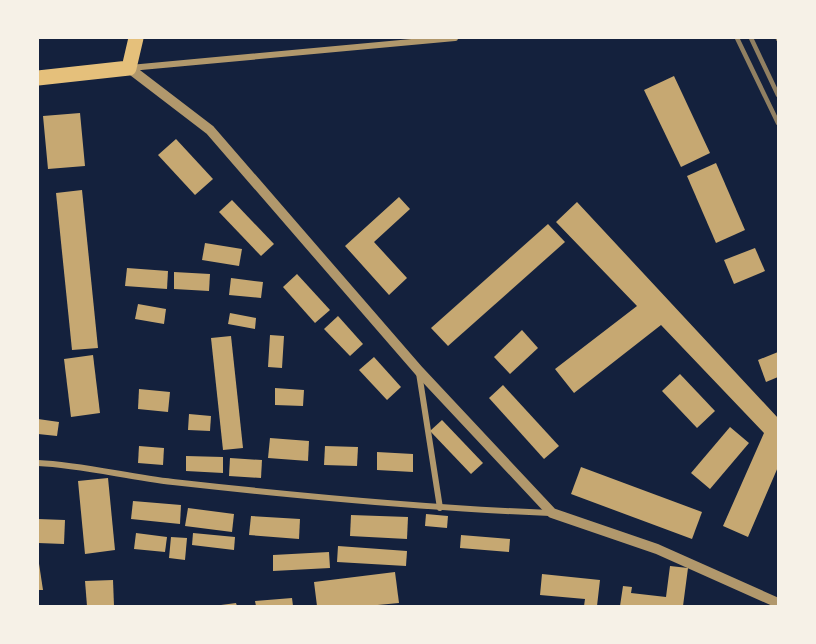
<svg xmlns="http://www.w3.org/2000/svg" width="816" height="644" viewBox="0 0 816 644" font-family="'Public Sans',sans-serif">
  <rect width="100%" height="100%" fill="#14213d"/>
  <!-- building -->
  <g fill="#c6a872">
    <path d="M674 76 710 153 681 167 644 90Z"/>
    <path d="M80 113 85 166 48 169 43 116Z"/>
    <path d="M176 139 213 179 195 195 158 155Z"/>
    <path d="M716 163 745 230 716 243 687 176Z"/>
    <path d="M82 190 98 348 72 350 56 193Z"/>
    <path d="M399 197 410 209 374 242 407 278 389 295 345 246Z"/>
    <path d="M232 200 274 244 261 256 219 212Z"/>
    <path d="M577 202 778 418V467L748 537 723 526 764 433 661 325 574 393 555 369 637 306 556 222Z"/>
    <path d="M548 224 565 242 448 346 431 328Z"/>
    <path d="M205 243 242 249 239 266 202 260Z"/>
    <path d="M755 248 765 271 734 284 724 260Z"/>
    <path d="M127 268 168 271 167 289 125 286Z"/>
    <path d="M174 272 210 274 209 291 174 289Z"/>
    <path d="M297 274 330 310 315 323 283 287Z"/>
    <path d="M231 278 263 282 261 298 229 295Z"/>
    <path d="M138 304 166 309 164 324 135 319Z"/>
    <path d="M230 313 256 318 255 329 228 324Z"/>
    <path d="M338 316 363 344 350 356 324 329Z"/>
    <path d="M522 330 538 348 510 374 494 357Z"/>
    <path d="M270 335 284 336 282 368 268 367Z"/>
    <path d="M231 336 243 448 223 450 211 338Z"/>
    <path d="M778 352V377L766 382 758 360Z"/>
    <path d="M93 355 100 413 71 417 64 359Z"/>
    <path d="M374 357 401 387 387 400 359 370Z"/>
    <path d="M680 374 715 411 697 428 662 391Z"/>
    <path d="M503 385 559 446 544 459 489 398Z"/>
    <path d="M275 388 304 390 303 406 275 405Z"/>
    <path d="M139 389 170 392 168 412 138 409Z"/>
    <path d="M189 414 211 416 210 431 188 430Z"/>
    <path d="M38 419 59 422 57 436 38 434Z"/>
    <path d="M442 420 483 463 471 474 430 431Z"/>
    <path d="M730 427 749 443 710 489 691 473Z"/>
    <path d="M270 438 309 441 308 461 268 458Z"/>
    <path d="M139 446 164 448 163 465 138 463Z"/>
    <path d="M325 446 358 447 357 466 324 465Z"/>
    <path d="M377 452 413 454V472L377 470Z"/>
    <path d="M186 456 223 457V473L186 471Z"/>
    <path d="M230 458 262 460 261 478 229 476Z"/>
    <path d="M581 467 702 512 692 539 571 494Z"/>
    <path d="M108 478 115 550 85 554 78 481Z"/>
    <path d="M133 501 181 505 180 524 131 519Z"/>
    <path d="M188 508 234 514 232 532 185 526Z"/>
    <path d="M426 514 448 516 447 528 425 526Z"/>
    <path d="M351 515 408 517 407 539 350 536Z"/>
    <path d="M251 516 300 519 299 539 249 535Z"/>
    <path d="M38 519 65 520 64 544 38 543Z"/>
    <path d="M136 533 167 537 165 552 134 549Z"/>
    <path d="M193 533 235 537 234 550 192 545Z"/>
    <path d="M461 535 510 539 509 552 460 548Z"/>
    <path d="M171 537 187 538 185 560 169 558Z"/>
    <path d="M338 546 407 551 406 566 337 562Z"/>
    <path d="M329 552 330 568 273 571V555Z"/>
    <path d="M38 557 43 590H38Z"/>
    <path d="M670 566 688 568 683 606H620L623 586 632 587 631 593 666 597Z"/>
    <path d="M395 572 399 603 367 606H317L314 582Z"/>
    <path d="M542 574 600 580 597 606H584L585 599 540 595Z"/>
    <path d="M113 580 114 606H87L85 581Z"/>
    <path d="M292 598 293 606H256L255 601Z"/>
    <path d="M236 603 237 606H221V605Z"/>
  </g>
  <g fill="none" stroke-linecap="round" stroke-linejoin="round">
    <!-- minor -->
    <g stroke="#b1986c" stroke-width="6">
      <path d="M130 68 455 38"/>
      <path d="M419 373 440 508"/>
      <path d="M38 463C83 465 127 477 173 482 298 496 424 508 550 513"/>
    </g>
    <!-- tertiary -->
    <path stroke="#b1986c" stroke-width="10" d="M129 68 210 130 419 371 552 513 657 549 778 603"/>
    <!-- primary -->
    <path stroke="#e5c07b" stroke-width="15" d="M38 78 129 68 136 38"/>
    <!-- rail -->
    <g stroke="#918062" stroke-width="4.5">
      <path d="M737 38 778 123"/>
      <path d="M751 38 778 95"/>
      <path d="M778 38V39"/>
    </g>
  </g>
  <!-- border -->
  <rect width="816" height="644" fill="none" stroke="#f6f1e7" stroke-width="78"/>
</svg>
